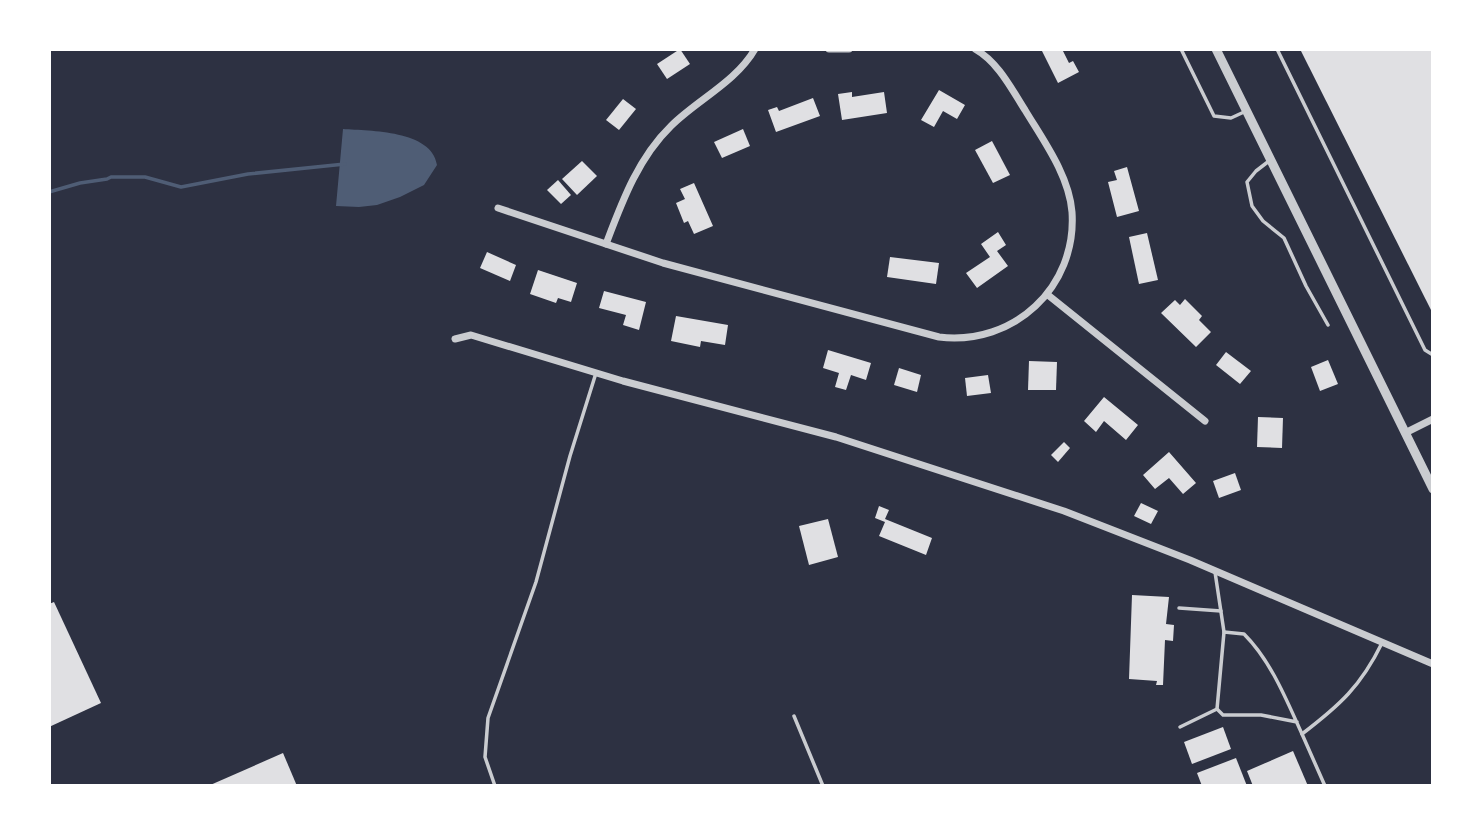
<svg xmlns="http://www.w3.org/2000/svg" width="1482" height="835" viewBox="0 0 1482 835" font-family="Figtree,sans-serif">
  <rect width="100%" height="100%" fill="#2d3142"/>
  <!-- water -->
  <path fill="#4f5d75" d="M343 129C370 131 432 130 437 165L424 185 400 197 377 205 359 207 336 206Z"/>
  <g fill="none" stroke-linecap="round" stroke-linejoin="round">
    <!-- stream -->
    <path stroke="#4f5d75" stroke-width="3.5" d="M49 192 80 183 107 179 111 177H145L181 187 248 174 345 164"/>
  </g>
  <!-- building -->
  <g fill="#e0e0e3">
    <path d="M680 49 690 64 667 79 657 64Z"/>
    <path d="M1041 49H1062L1069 63 1073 61 1079 72 1058 83Z"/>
    <path d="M1300 49H1431L1433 53V314Z"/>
    <path d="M939 90 965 105 957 119 943 111 934 127 921 120Z"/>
    <path d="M852 92V97L884 92 887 113 842 120 838 94Z"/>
    <path d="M813 98 820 116 776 132 768 110 777 107 779 111Z"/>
    <path d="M623 99 636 109 619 130 606 120Z"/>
    <path d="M743 129 750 146 722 158 714 142Z"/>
    <path d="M992 141 1010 175 993 183 975 150Z"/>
    <path d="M582 161 597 176 577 195 562 179Z"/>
    <path d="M1127 167 1139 211 1117 217 1108 182 1117 180 1114 171Z"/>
    <path d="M558 180 571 195 561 204 547 190Z"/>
    <path d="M694 183 713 226 694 234 688 221 684 223 676 203 685 199 680 189Z"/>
    <path d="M998 232 1006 245 997 251 1008 266 977 288 966 273 990 257 981 244Z"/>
    <path d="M1147 233 1158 280 1139 284 1129 237Z"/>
    <path d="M487 252 516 265 510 281 480 268Z"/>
    <path d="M890 257 939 263 936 284 887 277Z"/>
    <path d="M538 270 577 283 571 302 558 298 556 303 530 294Z"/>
    <path d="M604 291 646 302 639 330 623 325 626 315 599 308Z"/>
    <path d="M1185 299 1202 316 1199 320 1211 332 1196 347 1161 313 1175 300 1180 305Z"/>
    <path d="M676 316 728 325 725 345 701 341 700 347 671 341Z"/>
    <path d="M828 350 871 363 866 380 851 375 846 390 835 387 839 373 823 368Z"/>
    <path d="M1226 352 1251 371 1240 384 1216 365Z"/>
    <path d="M1328 360 1338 384 1320 391 1311 367Z"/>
    <path d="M1029 361 1057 362 1056 390H1028Z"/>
    <path d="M899 368 921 375 917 392 894 385Z"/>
    <path d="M988 375 991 393 967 396 965 378Z"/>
    <path d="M1104 397 1138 425 1126 440 1104 421 1096 432 1084 421Z"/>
    <path d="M1258 417 1283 418 1282 448 1257 447Z"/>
    <path d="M1064 442 1070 448 1058 462 1051 455Z"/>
    <path d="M1169 452 1196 483 1183 494 1169 478 1155 489 1143 475Z"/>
    <path d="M1235 473 1241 490 1219 498 1213 481Z"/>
    <path d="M1141 503 1158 511 1151 524 1134 516Z"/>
    <path d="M879 506 889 510 885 519 932 538 926 555 879 536 885 522 875 518Z"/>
    <path d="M828 519 838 557 809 565 799 526Z"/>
    <path d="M1132 595 1169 597 1166 624 1174 625 1173 641 1165 640 1163 685H1156L1157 681 1129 679Z"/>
    <path d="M54 602 101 703 49 727V604Z"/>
    <path d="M1223 727 1231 749 1192 764 1184 742Z"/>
    <path d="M1293 751 1308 786H1253L1247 771Z"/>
    <path d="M283 753 297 786H208Z"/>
    <path d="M1236 758 1247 786H1202L1197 773Z"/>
  </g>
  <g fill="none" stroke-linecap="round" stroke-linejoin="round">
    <!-- service -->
    <g stroke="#caccd0" stroke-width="3.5">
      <path d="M1181 49 1214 116 1231 118 1244 112"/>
      <path d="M1277 49 1425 350 1433 355"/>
      <path d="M1269 161 1256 171 1247 182 1252 206 1263 221 1284 238 1306 286 1328 325"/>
      <path d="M1215 572 1224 632"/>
      <path d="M1179 608 1221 611"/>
      <path d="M794 716 823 786"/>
      <path d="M1297 722 1261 715H1223L1217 709 1224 632 1244 634C1271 661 1286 699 1302 734"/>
      <path d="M1180 727 1217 709"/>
      <path d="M495 786 485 757 488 718 536 582 570 456 596 373"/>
      <path d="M1325 786 1302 734C1340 705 1361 686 1382 643"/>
    </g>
    <!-- minor -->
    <g stroke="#caccd0" stroke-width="7">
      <path d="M829 49H849"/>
      <path d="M498 208 663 263 939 337C1014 346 1077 287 1072 212 1069 175 1043 140 1025 110 1011 88 998 62 975 49"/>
      <path d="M606 244C622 202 638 158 671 126 697 100 736 82 755 49"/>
      <path d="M1048 295 1205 421"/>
      <path d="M455 339 471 335 623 381 836 437 1064 511 1190 560 1433 664"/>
      <path d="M1405 433 1433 419"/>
    </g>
    <!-- tertiary -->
    <path stroke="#caccd0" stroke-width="9" d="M1216 49 1433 489"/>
  </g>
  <!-- border -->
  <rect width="1482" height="835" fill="none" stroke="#ffffff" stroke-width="102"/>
</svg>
